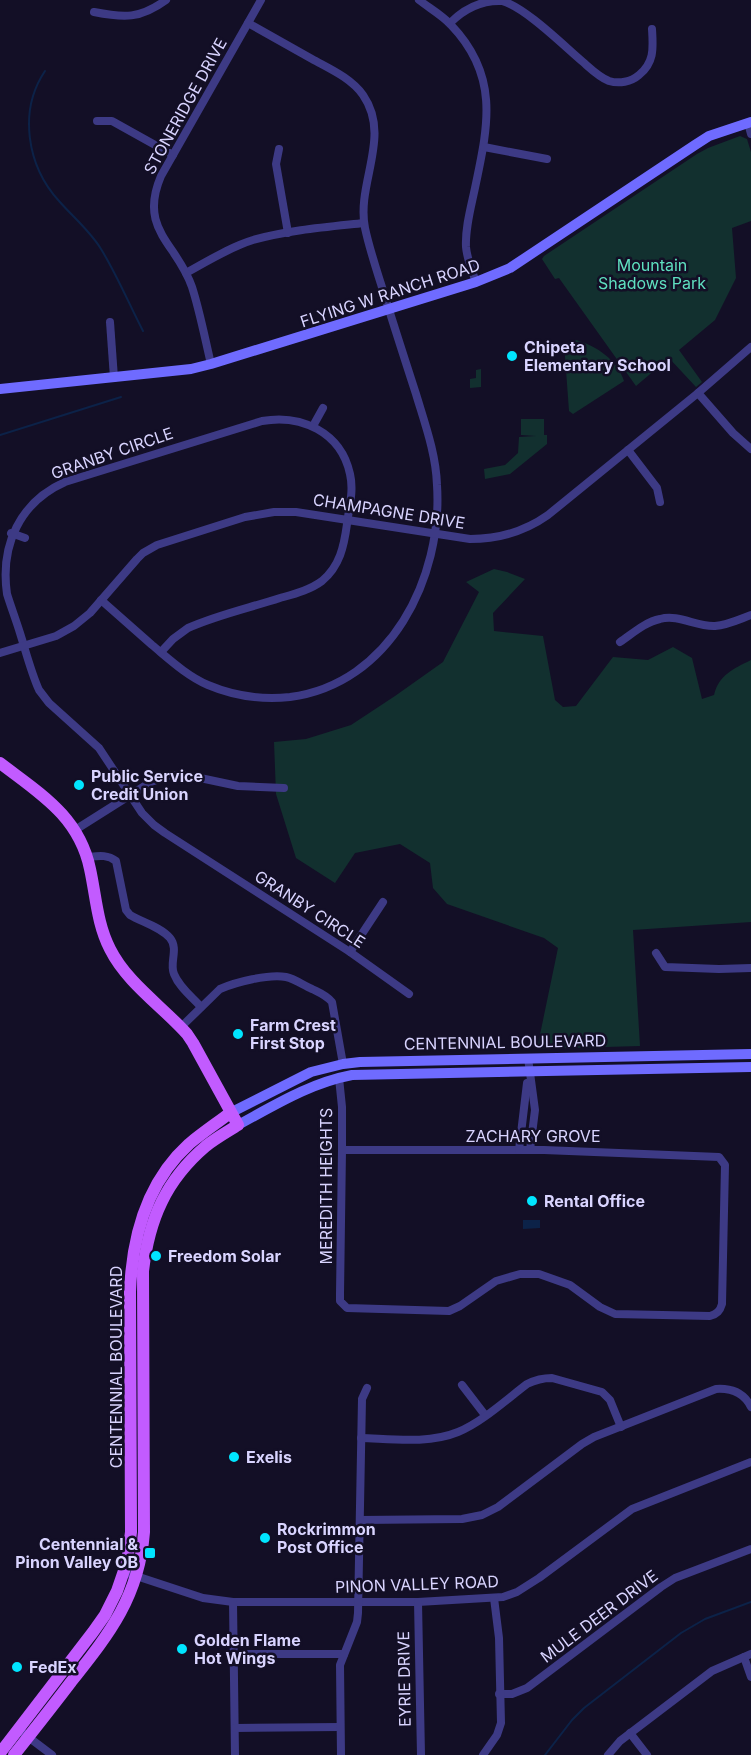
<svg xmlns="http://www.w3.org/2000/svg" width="751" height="1755" viewBox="0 0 751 1755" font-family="Inter,sans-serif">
  <rect width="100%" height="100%" fill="#130f26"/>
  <!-- green -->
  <g fill="#12302f">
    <path d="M740 136 747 139 751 152V221L732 228 736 278 715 320 679 350 702 382 696 387 669 358 636 386 559 278 555 279 542 259 544 256 697 154 708 148Z"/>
    <path d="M576 340C597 346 617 360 624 381L573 414 569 411 564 343Z"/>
    <path d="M481 369V387L470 388V379L476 378V370Z"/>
    <path d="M521 419H544V435H547V444L510 474 485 479 484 469 505 465 518 453 519 437 536 436 521 435Z"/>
    <path d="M494 569 507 572 525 579 493 613 494 631 543 636 555 700 563 707 576 706 613 657 648 660 673 647 692 658 702 699 714 695C719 675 733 669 751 660V922L633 930 640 1046 537 1049 558 948 544 938 447 904 433 888 430 863 400 844 355 853 335 883 296 858 276 794 274 742 306 739 351 725 395 696 443 662 479 592 466 582Z"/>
  </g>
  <!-- water -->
  <path fill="#0c2248" d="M523 1220H540V1228L523 1229Z"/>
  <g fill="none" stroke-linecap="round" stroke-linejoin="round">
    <!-- stream -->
    <g stroke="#0c2248" stroke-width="2">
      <path d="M45 71C18 111 27 166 59 201 73 217 90 231 101 249 117 275 129 304 143 331"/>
      <path d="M0 435 121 397"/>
      <path d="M545 1755 572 1720 584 1708 681 1633 705 1619 751 1602"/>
    </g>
    <!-- street -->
    <g stroke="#3d3a85" stroke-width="8">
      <path d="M419 0C429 8 442 15 451 25 500 76 488 126 475 188 471 207 465 228 466 247 467 259 472 271 476 282"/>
      <path d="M94 12C124 18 140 19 166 0"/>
      <path d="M450 23C464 9 480 0 502 1 525 7 564 46 583 62 591 69 599 77 609 81 619 84 631 82 639 75 655 62 653 47 652 29"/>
      <path d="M97 121H112L173 155"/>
      <path d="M748 123 751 134"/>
      <path d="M484 147 547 159"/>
      <path d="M279 149 276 164 288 233"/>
      <path d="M186 273C208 261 230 247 253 240 289 230 327 227 364 223"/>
      <path d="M110 322 114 378"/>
      <path d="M211 364C205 339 200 312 192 287 177 243 138 230 161 176L261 0"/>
      <path d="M698 393 733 433 751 449"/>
      <path d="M313 426 323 408"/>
      <path d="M628 450 657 488 660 502"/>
      <path d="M11 533 25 538"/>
      <path d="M101 600C118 615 135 630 152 645 169 659 187 676 208 685 234 696 261 700 290 697 390 684 443 578 437 485 436 454 425 424 416 394 404 357 392 320 381 284 375 265 369 247 365 228 356 183 392 137 363 95 351 78 330 69 312 59 291 47 269 35 248 23"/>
      <path d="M620 642C632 634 645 622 660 619 679 614 696 627 715 626 728 625 740 619 751 615"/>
      <path d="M161 652 173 639 188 628C217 615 249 608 280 598 294 594 310 590 322 581 340 566 344 546 347 524 349 507 354 491 350 474 341 432 301 414 262 421L65 482C20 502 0 545 7 594 11 607 16 620 20 633 26 652 31 672 39 690L49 703 99 748 142 813 154 825 165 833 350 952 409 994"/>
      <path d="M0 653 56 636 74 626 90 613 137 559 143 553 157 545 245 517 274 512H296L470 539C499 539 524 532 548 515L698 393 751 347"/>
      <path d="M75 830 151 782 170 775H186L238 786 284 788"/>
      <path d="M87 857C98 856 107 854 116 861L126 910 130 915C142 922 161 927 170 938 179 949 169 963 174 974 179 987 192 997 201 1007"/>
      <path d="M350 952 383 902"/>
      <path d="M656 953 665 967 719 969 751 968"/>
      <path d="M181 1027 220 989C236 982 268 974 286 977 295 979 303 985 312 989 320 993 326 995 332 1002L343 1064"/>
      <path d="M528 1058 535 1110 530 1150"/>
      <path d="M339 1078 342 1107V1150L340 1294V1301L347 1308 449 1311 460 1306 496 1281 520 1274H539L570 1285 600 1307 615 1314 710 1316C717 1314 720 1311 722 1304L725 1165 719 1157 544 1150H342"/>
      <path d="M519 1150 527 1083"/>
      <path d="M462 1385 485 1415"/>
      <path d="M361 1438C392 1439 429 1444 458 1432 481 1423 507 1399 527 1384 535 1380 543 1378 552 1378L602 1392 610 1400 621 1427"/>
      <path d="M360 1520 462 1519 482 1515 498 1507 582 1444 594 1437 716 1389C731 1388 744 1393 751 1407"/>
      <path d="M124 1572 203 1598 233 1602H418L503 1597 517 1592 539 1578 632 1509 751 1462"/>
      <path d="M233 1602 235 1755"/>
      <path d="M418 1602 421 1755"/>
      <path d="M233 1654H344"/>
      <path d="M744 1657 751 1677"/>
      <path d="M499 1694H512L527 1688 661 1587 675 1578 751 1549"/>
      <path d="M235 1728 340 1727"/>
      <path d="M19 1730 52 1755"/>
      <path d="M630 1733 647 1755"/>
      <path d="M341 1755 340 1665 357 1622 358 1613 362 1399 367 1388"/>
      <path d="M483 1755 497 1735 501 1723 499 1638 494 1598"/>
      <path d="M608 1755 620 1741 712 1671 751 1654"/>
    </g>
    <!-- secondary -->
    <g stroke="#6f6bff" stroke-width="10">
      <path d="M0 389 191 369 211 364 476 282 510 268 695 145 709 136 751 122"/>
      <path d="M230 1113 311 1072 343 1064 360 1062 751 1054"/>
      <path d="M238 1125C275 1105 310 1083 352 1075L751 1067"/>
    </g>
    <!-- primary -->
    <g stroke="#c25bff" stroke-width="12">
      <path d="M0 763C39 793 79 816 90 869 96 896 97 924 110 949 127 983 162 1006 187 1034L193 1043 238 1125C227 1132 216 1138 206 1146 166 1180 149 1219 143 1271L144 1532C139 1597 109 1634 71 1682 52 1707 33 1731 14 1755"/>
      <path d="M0 1753 93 1632 105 1615 117 1591 127 1562 131 1532 130 1292C132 1238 147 1182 189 1144 202 1133 217 1123 230 1113"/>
    </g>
  </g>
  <!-- markers -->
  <g fill="#00e5ff" stroke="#130f26" stroke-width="2">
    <circle cx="512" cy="356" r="6"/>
    <circle cx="79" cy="785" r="6"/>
    <circle cx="238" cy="1034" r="6"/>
    <circle cx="532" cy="1201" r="6"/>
    <circle cx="156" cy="1256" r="6"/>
    <circle cx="234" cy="1457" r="6"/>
    <circle cx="265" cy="1538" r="6"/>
    <rect x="144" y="1547" width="12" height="12" rx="3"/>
    <circle cx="182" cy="1649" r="6"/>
    <circle cx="17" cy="1667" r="6"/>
  </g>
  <g text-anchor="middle" stroke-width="5" stroke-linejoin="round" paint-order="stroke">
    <!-- street labels -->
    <g font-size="16" fill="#d9d4ff" stroke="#130f26">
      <text transform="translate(185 106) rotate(-61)" y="6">STONERIDGE DRIVE</text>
      <text transform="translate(390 293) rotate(-18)" y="6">FLYING W RANCH ROAD</text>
      <text transform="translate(112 453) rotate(-19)" y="6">GRANBY CIRCLE</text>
      <text transform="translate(389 511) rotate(9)" y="6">CHAMPAGNE DRIVE</text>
      <text transform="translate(310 909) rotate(33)" y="6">GRANBY CIRCLE</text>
      <text transform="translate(505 1042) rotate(-1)" y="6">CENTENNIAL BOULEVARD</text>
      <text x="533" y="1142">ZACHARY GROVE</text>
      <text transform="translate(326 1186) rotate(-90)" y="6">MEREDITH HEIGHTS</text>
      <text transform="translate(116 1367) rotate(-90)" y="6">CENTENNIAL BOULEVARD</text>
      <text transform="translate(417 1584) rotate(-2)" y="6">PINON VALLEY ROAD</text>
      <text transform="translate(599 1616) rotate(-37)" y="6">MULE DEER DRIVE</text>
      <text transform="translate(404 1679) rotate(-91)" y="6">EYRIE DRIVE</text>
    </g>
    <!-- park labels -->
    <g font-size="16" fill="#5fe0c0" stroke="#130f26">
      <text x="652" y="271">Mountain<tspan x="652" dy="18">Shadows Park</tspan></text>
    </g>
    <!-- poi labels -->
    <g font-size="16" font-weight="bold" fill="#d9d4ff" stroke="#130f26" text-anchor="start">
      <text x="524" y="353">Chipeta<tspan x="524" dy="18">Elementary School</tspan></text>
      <text x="91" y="782">Public Service<tspan x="91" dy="18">Credit Union</tspan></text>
      <text x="250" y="1031">Farm Crest<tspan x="250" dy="18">First Stop</tspan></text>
      <text x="544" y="1207">Rental Office</text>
      <text x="168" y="1262">Freedom Solar</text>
      <text x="246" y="1463">Exelis</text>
      <text x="277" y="1535">Rockrimmon<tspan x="277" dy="18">Post Office</tspan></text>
      <text x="138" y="1550" text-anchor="end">Centennial &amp;<tspan x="138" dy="18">Pinon Valley OB</tspan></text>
      <text x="194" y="1646">Golden Flame<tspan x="194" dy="18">Hot Wings</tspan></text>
      <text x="29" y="1673">FedEx</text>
    </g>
  </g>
</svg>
